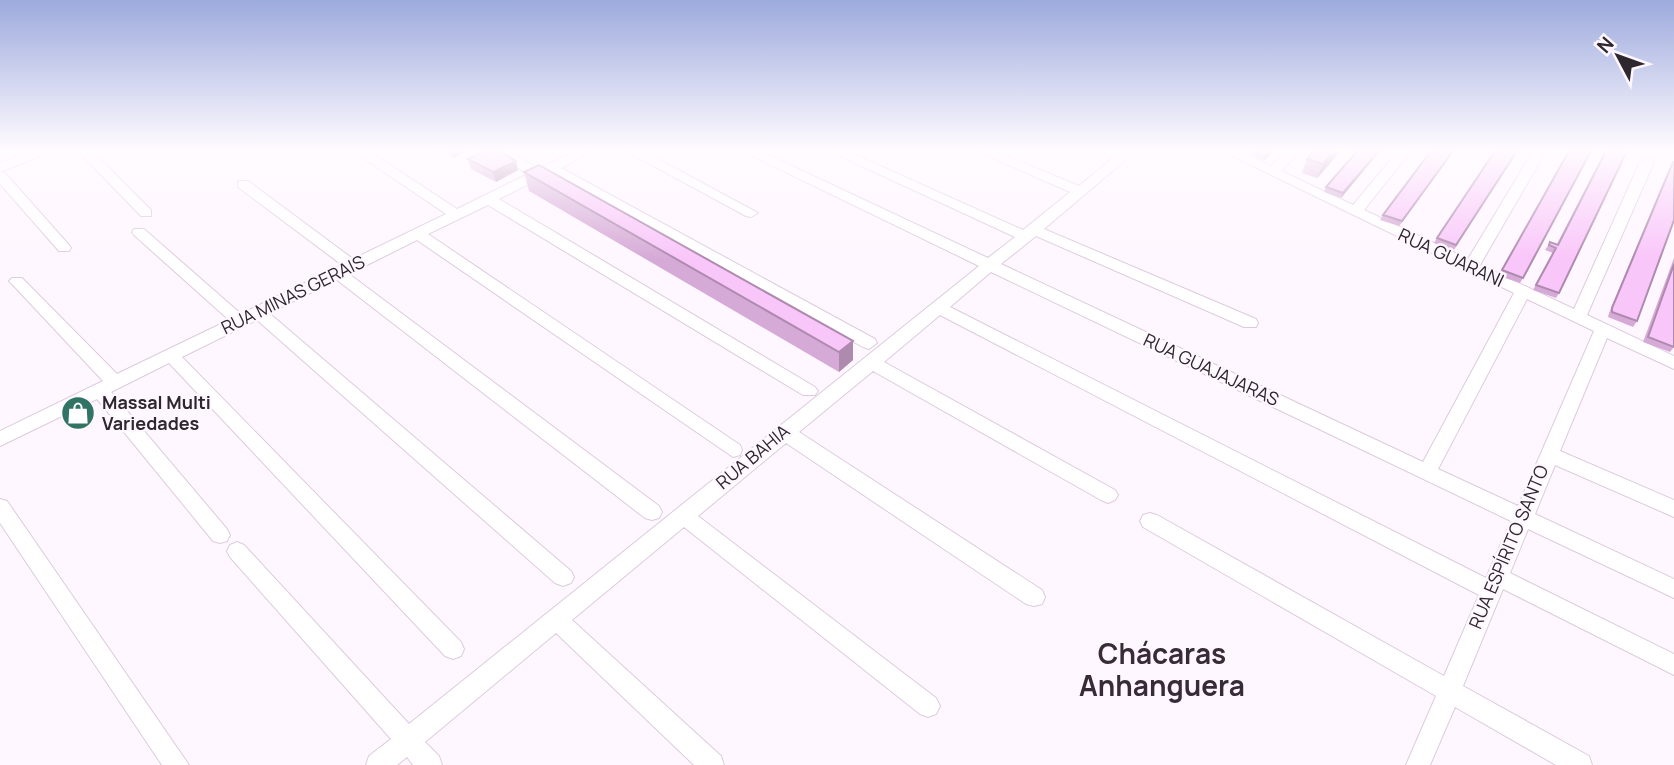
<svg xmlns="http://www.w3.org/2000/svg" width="1674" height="765" viewBox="0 0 1674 765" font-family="Manrope,sans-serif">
  <rect width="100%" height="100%" fill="#fff7ff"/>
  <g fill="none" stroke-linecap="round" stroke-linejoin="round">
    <!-- minor casing -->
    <g stroke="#ddcbdd" stroke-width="2">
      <g id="minor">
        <path d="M33 151H53L0 172 5 173 69 245 71 248 69 251H59L0 184V163Z"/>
        <path d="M78 151H92L151 210V216H141Z"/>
        <path d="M208 151H230L224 155Z"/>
        <path d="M353 151H369L457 209 528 174 492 151H508L539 169 575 151H592L561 168 875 339 877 343 869 349 863 347 551 173 499 199 815 387 818 391 815 395H803L488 205 428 234 740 445 742 450 740 455 733 457 417 240 349 274 659 506 662 512 659 518 652 520 645 518 337 280 269 313 571 571 574 577 571 583 563 586 555 583 257 320 182 357 461 642 464 649 461 656 453 659 445 656 169 363 111 392 227 529 230 535 227 541 220 543 213 541 97 399 0 446V431L103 381 12 284 9 281 12 278H22L117 374 229 320 134 235 132 232 134 229H144L241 314 342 265 238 187V181H248L353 259 446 214Z"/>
        <path d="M626 151H643L758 213 751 217 746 216Z"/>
        <path d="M742 151H760L988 258 1015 237 829 151H847L1023 230 1070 192 977 151H995L1079 186 1121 151H1136L1044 229 1256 319 1258 323 1256 327H1244L1036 236 1001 264 1423 462 1514 293 1222 151H1239L1271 166 1286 151H1300L1281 171 1353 205 1398 151H1411L1364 210 1468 259 1533 151H1546L1480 265 1574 309 1640 162 1647 158 1652 159 1654 162 1587 315 1674 356V369L1607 338 1560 451 1674 500V517L1555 465 1535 514 1674 579V598L1528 529 1510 573 1674 654V675L1503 589 1463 686 1589 756 1592 765H1556L1455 707 1430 765H1406L1436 696 1143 527 1140 521 1143 515 1150 513 1157 515 1444 676 1479 595 940 315 884 362 1115 490 1118 495 1115 500 1108 503 1101 500 873 371 799 432 1042 590 1045 597 1042 604 1034 606 1026 604 786 443 698 516 936 698 940 706 936 714 928 717 920 714 684 527 572 620 721 756 724 765H694L556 633 425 742 439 756 442 765H413L407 757 397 765H366L369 756 391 739 230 557 227 551 230 545 237 542 244 545 409 724 979 266ZM991 272 1511 521 1486 578 950 307ZM1527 299 1594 331 1518 506 1438 469Z"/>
        <path d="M0 499 7 501 189 765H162L0 523Z"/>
      </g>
    </g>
    <!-- minor -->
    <use href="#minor" fill="#fff" fill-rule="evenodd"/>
  </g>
  <!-- wall -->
  <g fill="#d6aad6">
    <path d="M442 151H467L454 158Z"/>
    <path d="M1252 151H1273L1265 160 1250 155Z"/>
    <path d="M1341 151 1317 178 1302 173 1307 159Z"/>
    <path d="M1357 151H1380L1341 198 1324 192 1326 187Z"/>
    <path d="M1454 151 1399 226 1380 220 1383 215Z"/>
    <path d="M1517 151 1454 250 1434 243 1437 238Z"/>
    <path d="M1569 151 1523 278 1520 283 1499 276Z"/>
    <path d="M1605 151H1627L1559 293 1556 298 1533 290 1553 253 1545 250 1547 247 1550 242 1557 244Z"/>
    <path d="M468 159 518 170 496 182 471 169Z"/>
    <path d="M1673 162 1637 321 1633 327 1608 317 1609 313 1670 167Z"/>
    <path d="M524 172 853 360 839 372 529 191Z"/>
    <path d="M1674 258V347L1670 352 1643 342Z"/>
  </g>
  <!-- shaded-wall -->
  <g fill="#ae8bae">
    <path d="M452 151H467L454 158Z"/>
    <path d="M1268 151H1273L1265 160Z"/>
    <path d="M1334 151H1341L1317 178 1323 164Z"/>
    <path d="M1379 151H1380L1341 198 1343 193Z"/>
    <path d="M1453 151H1454L1399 226 1402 221Z"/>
    <path d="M516 161 518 170 496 182 493 172Z"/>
    <path d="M853 341V360L839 372V352Z"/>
  </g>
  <!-- building -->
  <g fill="#f9c6f9" stroke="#ae8bae" stroke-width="2">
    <path d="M484 151H498L516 161 493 172 468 159Z"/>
    <path d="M1314 151H1334L1323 164 1307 159Z"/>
    <path d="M1357 151H1379L1343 193 1326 187Z"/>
    <path d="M1431 151H1453L1402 221 1383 215Z"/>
    <path d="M1495 151H1517L1456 245 1437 238Z"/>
    <path d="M1569 151H1591L1523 278 1502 270Z"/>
    <path d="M1606 151H1627L1559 293 1536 285 1556 248 1549 245 1550 242 1558 245Z"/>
    <path d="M1673 162H1674V220L1637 321 1612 312V308Z"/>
    <path d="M539 165 853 341 839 352 524 172Z"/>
    <path d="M1674 264V347L1648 337Z"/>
  </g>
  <!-- sky -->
  <linearGradient id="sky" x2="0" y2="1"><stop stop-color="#9daadd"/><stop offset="0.58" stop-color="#fffbff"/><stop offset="1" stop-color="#fffbff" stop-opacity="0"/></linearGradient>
  <rect width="1674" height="259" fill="url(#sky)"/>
  <!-- icons -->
  <defs>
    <g id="shop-disc" transform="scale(1.75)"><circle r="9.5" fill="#317364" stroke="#fff7ff"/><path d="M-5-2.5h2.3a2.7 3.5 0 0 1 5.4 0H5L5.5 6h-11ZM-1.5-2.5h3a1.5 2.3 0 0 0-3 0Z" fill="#fff"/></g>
  </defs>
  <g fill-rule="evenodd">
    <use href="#shop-disc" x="78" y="413"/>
  </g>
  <g text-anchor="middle" stroke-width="5" stroke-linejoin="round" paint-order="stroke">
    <!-- street labels -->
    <g font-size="18" fill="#2e272e" stroke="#fff7ff">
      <text transform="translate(1451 258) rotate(25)" y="6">RUA GUARANI</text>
      <text transform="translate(293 295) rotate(-26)" y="6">RUA MINAS GERAIS</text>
      <text transform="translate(1211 370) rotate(25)" y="6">RUA GUAJAJARAS</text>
      <text transform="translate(753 457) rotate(-40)" y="6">RUA BAHIA</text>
      <text transform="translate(1509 547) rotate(-67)" y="6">RUA ESPÍRITO SANTO</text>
    </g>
    <!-- poi labels -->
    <g font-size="18" font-weight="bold" fill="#2e272e" stroke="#fff7ff" text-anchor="start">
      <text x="102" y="409">Massal Multi<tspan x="102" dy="21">Variedades</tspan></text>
    </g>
    <!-- near-district labels -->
    <g font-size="28" font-weight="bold" fill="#382b38" stroke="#fff7ff">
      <text x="1162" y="664">Chácaras<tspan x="1162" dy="32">Anhanguera</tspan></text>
    </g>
  </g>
  <!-- north arrow -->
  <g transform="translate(1618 56) rotate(311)" stroke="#fff7ff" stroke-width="5" paint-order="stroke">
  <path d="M0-5L12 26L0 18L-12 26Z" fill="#2e272e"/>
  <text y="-10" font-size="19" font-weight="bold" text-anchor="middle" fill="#2e272e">N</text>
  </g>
</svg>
